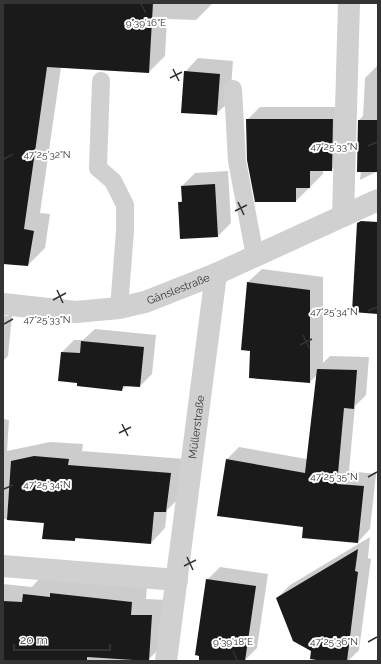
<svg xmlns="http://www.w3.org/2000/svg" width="381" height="664" viewBox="0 0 381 664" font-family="Raleway,sans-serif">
  <rect width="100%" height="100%" fill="#fff"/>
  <!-- shadow -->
  <g fill="#0003">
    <path d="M3 3H213L196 20 167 19 165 56 149 72 61 67 40 213 50 214 45 248 28 265 3 261Z"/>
    <path d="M198 58 233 61 230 101 216 114 185 72Z"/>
    <path d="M378 65V171L360 180 361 171H358L359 120 363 116 365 78Z"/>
    <path d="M260 107H346L345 157 331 170H323V174L296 201 247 120Z"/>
    <path d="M228 171 231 223 218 236 179 203 183 199 182 186 195 173Z"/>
    <path d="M262 269 323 277V363L330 356 369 357 366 395 355 406 349 471 376 474 370 529 358 542 305 526 227 459 239 447 307 459 317 375 310 382 251 350 242 349 248 282Z"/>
    <path d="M3 316H12L8 356 3 361Z"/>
    <path d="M95 329 156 335 152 374 140 386 127 385 122 390 78 382 59 380 62 352 74 340H83Z"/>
    <path d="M3 419 9 420 7 451 50 442 83 444 82 451 185 459 180 497 167 510 165 528 151 543 78 537 75 540 45 522 3 519Z"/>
    <path d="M370 537 368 558 371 559 359 650 348 661H329L312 650 277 598 290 585Z"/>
    <path d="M220 567 268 574 257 648 244 661H200L207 580Z"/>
    <path d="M39 579 147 587 146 599 167 600 164 644 148 660 142 659V661H3V584L32 587Z"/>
  </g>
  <!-- building -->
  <g fill="#1a1a1a">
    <path d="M3 3H153L149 73 47 67 24 229 34 231 28 266 3 264Z"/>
    <path d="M184 71 220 74 217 115 181 113Z"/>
    <path d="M246 119H333L332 171H310V188H296V202H255L247 160Z"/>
    <path d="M358 120H378V172H357Z"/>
    <path d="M215 184 218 237 180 239 178 202H182L181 186Z"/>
    <path d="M361 221 378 222V314L352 312 357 223Z"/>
    <path d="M247 282 310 290V383L249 378 250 351 241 350Z"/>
    <path d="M81 341 144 347 140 387 123 386 122 391 77 386V383L58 381 61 352 80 353Z"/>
    <path d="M317 369 357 370 354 409 344 408 337 484 364 486 358 543 302 538 303 527 217 516 226 459 305 473Z"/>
    <path d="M34 456 69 459 68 465 171 473 166 512H154L151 544 75 538V541L42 539 44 523 7 520 11 461Z"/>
    <path d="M358 549 355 571 358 572 347 661H323L310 659 311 651 293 641 276 598Z"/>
    <path d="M206 579 256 586 245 661H199V656L195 655Z"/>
    <path d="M50 593 132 602 131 615H152L149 661 87 657V661H3V601L22 602 23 594 50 597Z"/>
  </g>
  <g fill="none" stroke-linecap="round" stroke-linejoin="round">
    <!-- service -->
    <g stroke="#d0d0d0" stroke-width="18">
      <path d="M101 81 98 168 113 181 125 205V231L119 308"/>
      <path d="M233 89 237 161 255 256"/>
    </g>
    <!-- minor -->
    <g stroke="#d0d0d0" stroke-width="22">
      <path d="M343 216 349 3"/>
      <path id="s1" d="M3 304 76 312 119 308 145 302 216 274 378 200"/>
      <path d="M3 566 177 580"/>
      <path id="s2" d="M166 661 216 274"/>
    </g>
  </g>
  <!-- ticks -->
  <path fill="none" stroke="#333" stroke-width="1.5" d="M141 4 146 13M173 69 179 81M170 78 182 72M368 146 377 142M4 159 13 154M238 202 244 215M235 211 247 205M57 290 63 303M53 300 66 293M368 311 377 307M4 324 13 319M303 335 309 348M300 345 312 339M122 424 128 436M119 433 131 427M368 477 377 472M4 489 13 485M187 557 193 570M184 566 196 560M368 642 377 637M233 651 237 660"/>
  <g text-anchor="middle" stroke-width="4" stroke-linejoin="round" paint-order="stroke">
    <!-- street labels -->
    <g font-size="11" fill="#333" stroke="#fff">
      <text dy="4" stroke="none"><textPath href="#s1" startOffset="179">Gänslestraße</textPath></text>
      <text dy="4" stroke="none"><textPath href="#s2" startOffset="236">Müllerstraße</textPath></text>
    </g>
  </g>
  <g font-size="10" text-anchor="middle" fill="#333" stroke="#fff" stroke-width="4" stroke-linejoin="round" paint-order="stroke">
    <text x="146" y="26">9°39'16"E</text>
    <text x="334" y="150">47°25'33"N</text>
    <text x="47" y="158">47°25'32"N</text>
    <text x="334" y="315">47°25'34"N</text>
    <text x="47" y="323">47°25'33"N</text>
    <text x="334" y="480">47°25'35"N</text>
    <text x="47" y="488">47°25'34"N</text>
    <text x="233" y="645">9°39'18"E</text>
    <text x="334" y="645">47°25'36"N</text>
  </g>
  <!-- border -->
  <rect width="381" height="664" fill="none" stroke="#333333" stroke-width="8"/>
  <!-- scale -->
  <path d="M14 644v6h96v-6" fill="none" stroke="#333333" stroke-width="2"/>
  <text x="20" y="644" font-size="12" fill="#333333" stroke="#ffffff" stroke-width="3" paint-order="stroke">20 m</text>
</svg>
